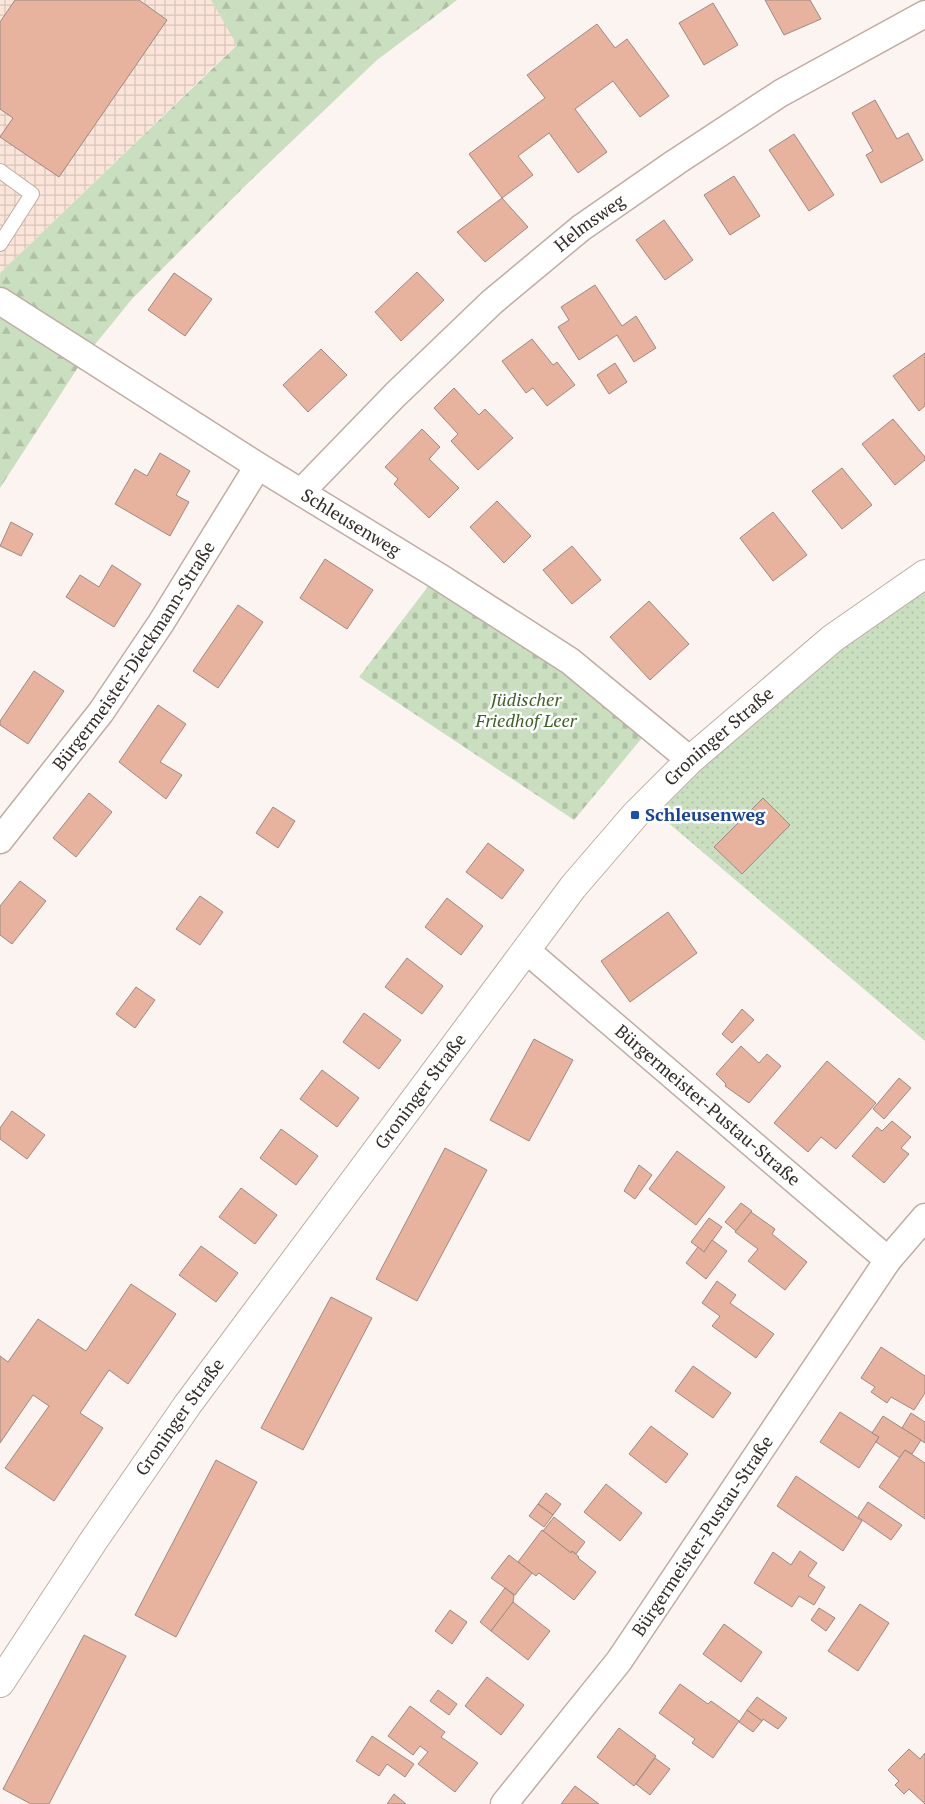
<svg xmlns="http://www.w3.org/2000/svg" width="925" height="1804" viewBox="0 0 925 1804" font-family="'PT Serif',serif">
  <defs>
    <pattern id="industrial-grid" width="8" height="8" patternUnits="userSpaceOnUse" patternTransform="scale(1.25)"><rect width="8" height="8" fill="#fbe4da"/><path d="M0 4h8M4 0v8" fill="none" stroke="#d8c4bb"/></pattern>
    <pattern id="grass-dots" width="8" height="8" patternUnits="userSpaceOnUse" patternTransform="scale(1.25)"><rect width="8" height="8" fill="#cadfbf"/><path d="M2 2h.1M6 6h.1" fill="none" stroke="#aec0a4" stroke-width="1.8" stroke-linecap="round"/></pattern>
    <pattern id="forest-firs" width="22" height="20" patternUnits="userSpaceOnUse" patternTransform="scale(1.25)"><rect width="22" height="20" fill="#cadfbf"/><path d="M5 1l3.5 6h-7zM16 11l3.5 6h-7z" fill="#aec0a4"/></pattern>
    <pattern id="cemetery-stones" width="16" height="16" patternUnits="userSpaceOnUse" patternTransform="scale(1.25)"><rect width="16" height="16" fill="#cadfbf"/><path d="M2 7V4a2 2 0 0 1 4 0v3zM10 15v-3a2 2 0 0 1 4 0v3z" fill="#aec0a4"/></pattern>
  </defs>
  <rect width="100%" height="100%" fill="#fcf4f0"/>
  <!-- industrial -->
  <path fill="url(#industrial-grid)" d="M0 0H211L237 44 0 273Z"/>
  <!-- grass -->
  <path fill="url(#grass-dots)" d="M925 592V1041L652 809 841 646Z"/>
  <!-- forest -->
  <path fill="url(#forest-firs)" d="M211 0H457L377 60 247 184 132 299 84 358 0 488V273L237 45Z"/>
  <!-- cemetery -->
  <path fill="url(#cemetery-stones)" d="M436 576 647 732 574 820 359 677Z"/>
  <!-- building -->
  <g fill="#e7b29e" stroke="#9e8a83">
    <path d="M15 0H139L167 20 59 177 0 137 13 118 0 109V22Z"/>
    <path d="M765 0H810L821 19 784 35Z"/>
    <path d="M713 3 738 45 704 65 679 23Z"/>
    <path d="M597 24 615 48 627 39 669 96 640 117 613 81 575 109 607 152 578 173 549 133 518 156 533 175 502 198 469 154 545 98 527 75Z"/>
    <path d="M875 100 897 139 908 133 923 160 881 183 866 155 873 151 852 113Z"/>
    <path d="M794 134 834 195 809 211 769 150Z"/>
    <path d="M734 176 760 216 730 235 704 195Z"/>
    <path d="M502 198 528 227 485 262 457 232Z"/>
    <path d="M664 220 693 260 665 280 636 240Z"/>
    <path d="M417 272 444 300 401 341 375 312Z"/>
    <path d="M174 273 212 299 185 336 148 310Z"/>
    <path d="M595 285 622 326 636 316 656 348 634 362 617 335 579 360 558 327 569 320 561 307Z"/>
    <path d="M532 339 553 365 557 362 575 385 547 406 533 388 526 393 502 361Z"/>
    <path d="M321 349 347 375 308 412 283 385Z"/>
    <path d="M925 353V406L919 411 893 376Z"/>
    <path d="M615 363 627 382 609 394 597 375Z"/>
    <path d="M454 388 479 415 485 409 513 438 478 470 451 441 458 434 434 408Z"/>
    <path d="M893 419 925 457V460L895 485 862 444Z"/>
    <path d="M422 429 440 447 429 459 459 488 429 518 394 484 398 479 385 467Z"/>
    <path d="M160 453 190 471 176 495 189 502 170 536 115 504 135 469 147 476Z"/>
    <path d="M842 468 872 505 842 529 812 491Z"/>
    <path d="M497 501 531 536 504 563 470 527Z"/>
    <path d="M773 512 807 555 773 581 740 538Z"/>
    <path d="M11 522 33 534 21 556 0 546Z"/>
    <path d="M572 546 601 580 572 604 543 570Z"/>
    <path d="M325 559 373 590 347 629 300 598Z"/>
    <path d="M112 565 141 584 114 627 66 597 80 575 99 587Z"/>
    <path d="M649 601 689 644 650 680 610 637Z"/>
    <path d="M238 605 263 622 218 688 193 671Z"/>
    <path d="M34 671 64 691 28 744 0 725V721Z"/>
    <path d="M158 705 186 724 160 762 182 775 166 799 119 762Z"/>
    <path d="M89 793 112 812 76 857 53 838Z"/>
    <path d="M763 798 790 825 742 874 714 847Z"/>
    <path d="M273 807 295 821 278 848 256 833Z"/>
    <path d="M488 843 524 870 502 899 466 872Z"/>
    <path d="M20 881 46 901 12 944 0 935V906Z"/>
    <path d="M200 896 223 912 200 945 176 929Z"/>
    <path d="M447 898 483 926 461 955 425 927Z"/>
    <path d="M668 912 697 953 630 1002 601 961Z"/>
    <path d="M407 958 443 986 422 1014 385 987Z"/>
    <path d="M136 987 155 1000 135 1028 116 1014Z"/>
    <path d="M742 1009 754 1020 732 1043 722 1034Z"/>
    <path d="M364 1013 401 1040 379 1069 343 1042Z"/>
    <path d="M534 1039 573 1060 529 1141 490 1120Z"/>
    <path d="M741 1046 759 1063 767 1054 781 1066 749 1103 725 1086 726 1084 716 1074Z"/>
    <path d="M827 1061 876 1103 836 1149 821 1137 808 1152 774 1123Z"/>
    <path d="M322 1070 359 1098 337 1127 300 1099Z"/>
    <path d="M899 1078 911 1088 884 1119 873 1109Z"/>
    <path d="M12 1111 45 1135 27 1159 0 1139V1128Z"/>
    <path d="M892 1121 911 1137 901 1148 909 1154 884 1183 852 1156 877 1127 882 1131Z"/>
    <path d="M281 1129 318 1156 296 1185 260 1158Z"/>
    <path d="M445 1148 487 1170 417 1301 376 1279Z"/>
    <path d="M677 1151 725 1187 696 1225 649 1189Z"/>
    <path d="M639 1165 652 1175 635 1199 624 1191Z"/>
    <path d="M241 1188 277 1215 255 1244 219 1217Z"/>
    <path d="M741 1203 752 1211 736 1231 725 1222Z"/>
    <path d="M751 1212 775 1229 772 1234 807 1262 785 1290 748 1261 758 1249 735 1232Z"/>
    <path d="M709 1218 722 1227 704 1252 691 1242Z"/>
    <path d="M712 1240 727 1251 706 1279 686 1263 698 1247 704 1252Z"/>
    <path d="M201 1246 238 1273 216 1302 179 1275Z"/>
    <path d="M717 1281 736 1295 730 1303 774 1334 756 1358 712 1326 720 1316 702 1303Z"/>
    <path d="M131 1284 176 1314 128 1384 109 1370 80 1413 103 1428 54 1501 5 1468 49 1406 33 1395 0 1443V1356L8 1362 38 1319 86 1351Z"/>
    <path d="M331 1297 372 1318 303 1450 261 1428Z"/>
    <path d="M881 1347 925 1376V1393L914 1410 891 1397 887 1403 871 1392 875 1387 861 1378Z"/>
    <path d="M693 1366 731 1393 713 1418 675 1391Z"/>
    <path d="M840 1412 879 1437 859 1468 820 1442Z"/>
    <path d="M911 1413 925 1422V1443L902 1428Z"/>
    <path d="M883 1416 921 1440 912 1454 905 1450 900 1458 876 1442 879 1437 872 1433Z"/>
    <path d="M651 1426 688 1454 666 1483 629 1454Z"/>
    <path d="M905 1450 925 1463V1519L879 1487Z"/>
    <path d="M216 1460 257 1482 176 1637 135 1615Z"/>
    <path d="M796 1476 862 1521 843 1551 777 1506Z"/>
    <path d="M606 1484 642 1513 620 1541 584 1512Z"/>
    <path d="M546 1493 561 1504 553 1515 538 1504Z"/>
    <path d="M868 1502 902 1525 891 1540 858 1517Z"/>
    <path d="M538 1504 553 1515 544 1527 529 1516Z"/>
    <path d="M554 1517 585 1542 576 1554 572 1551 571 1553 543 1531Z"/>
    <path d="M542 1530 571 1553 572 1551 579 1557 578 1558 596 1572 574 1600 539 1573 536 1576 518 1562Z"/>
    <path d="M800 1551 817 1563 808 1576 825 1587 814 1605 799 1596 792 1607 754 1583 773 1552 791 1565Z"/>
    <path d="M509 1555 532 1573 515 1595 491 1578Z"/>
    <path d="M505 1588 514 1595 513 1603 491 1631 480 1622Z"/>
    <path d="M513 1602 550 1631 528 1660 491 1631Z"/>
    <path d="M860 1604 889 1623 858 1671 828 1651Z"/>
    <path d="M819 1608 835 1618 826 1631 811 1620Z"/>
    <path d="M450 1610 467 1622 452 1644 435 1631Z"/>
    <path d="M724 1624 762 1652 741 1682 703 1654Z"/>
    <path d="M84 1635 126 1656 49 1804H31L3 1789Z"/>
    <path d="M487 1677 524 1705 501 1735 465 1706Z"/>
    <path d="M680 1684 708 1704 711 1701 739 1721 713 1758 692 1743 695 1739 659 1713Z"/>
    <path d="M438 1690 457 1704 449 1715 430 1701Z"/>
    <path d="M757 1697 787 1718 778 1729 763 1719 762 1721 747 1710Z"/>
    <path d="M410 1706 445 1732 441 1737 478 1763 455 1792 418 1764 428 1752 420 1746 413 1755 388 1736Z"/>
    <path d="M747 1710 762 1721 753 1732 739 1722Z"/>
    <path d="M619 1728 656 1756 634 1786 597 1757Z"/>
    <path d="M372 1736 414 1764 405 1777 387 1764 379 1776 356 1761Z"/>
    <path d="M909 1749 920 1759 925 1753V1804L909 1789 904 1794 895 1785 899 1781 888 1770Z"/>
    <path d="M655 1758 670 1769 650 1795 636 1784Z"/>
    <path d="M575 1786 599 1804H561Z"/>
    <path d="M394 1794 406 1804H387Z"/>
  </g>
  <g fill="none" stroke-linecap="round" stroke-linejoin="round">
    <!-- service casing -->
    <g stroke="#c0aca4" stroke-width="16">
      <path id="service" d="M0 171 32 194 0 244"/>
    </g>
    <!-- minor casing -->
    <g stroke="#c0aca4" stroke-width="29">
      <g id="minor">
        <path id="s1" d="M0 301 258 466 438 576 570 661 690 760"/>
        <path id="s2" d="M301 492 395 395 492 302 581 228 676 162 781 93 925 14"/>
        <path id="s3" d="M0 840 101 712 161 623 258 466"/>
        <path id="s4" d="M526 950 888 1260"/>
        <path id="s5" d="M504 1804 619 1661 888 1260 925 1217"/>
      </g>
    </g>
    <!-- tertiary casing -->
    <g stroke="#c0aca4" stroke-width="30">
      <g id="tertiary">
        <path id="s6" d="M0 1683 94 1540 188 1404 573 887 635 815 690 760 833 638 925 574"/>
      </g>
    </g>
    <!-- service -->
    <use href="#service" stroke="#fff" stroke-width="14"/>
    <!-- minor -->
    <use href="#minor" stroke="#fff" stroke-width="26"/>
    <!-- tertiary -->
    <use href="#tertiary" stroke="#fff" stroke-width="28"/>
  </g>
  <!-- markers -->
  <rect fill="#1a4fb4" stroke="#fff" stroke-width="2" x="630" y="810" width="10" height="10" rx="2.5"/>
  <g text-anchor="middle" stroke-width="5" stroke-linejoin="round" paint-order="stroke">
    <!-- street labels -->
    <g font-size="18" fill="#332c28" stroke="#fff">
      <text dy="6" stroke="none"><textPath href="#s2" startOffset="395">Helmsweg</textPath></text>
      <text dy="6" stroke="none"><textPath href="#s1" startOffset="415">Schleusenweg</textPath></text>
      <text dy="6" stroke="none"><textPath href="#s3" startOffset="228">Bürgermeister-Dieckmann-Straße</textPath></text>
      <text dy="6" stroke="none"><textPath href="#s6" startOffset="1191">Groninger Straße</textPath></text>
      <text dy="6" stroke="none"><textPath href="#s6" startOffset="726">Groninger Straße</textPath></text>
      <text dy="6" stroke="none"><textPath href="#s4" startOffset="239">Bürgermeister-Pustau-Straße</textPath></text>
      <text dy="6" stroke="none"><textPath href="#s6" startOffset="321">Groninger Straße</textPath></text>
      <text dy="6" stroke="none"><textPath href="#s5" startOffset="334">Bürgermeister-Pustau-Straße</textPath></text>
    </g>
    <!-- park labels -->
    <g font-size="18" font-style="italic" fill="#3d6226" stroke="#fff">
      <text x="526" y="706">Jüdischer<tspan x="526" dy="21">Friedhof Leer</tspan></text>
    </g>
    <!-- transit labels -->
    <g font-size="18" font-weight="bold" fill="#164399" stroke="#fff" text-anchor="start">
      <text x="645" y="821">Schleusenweg</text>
    </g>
  </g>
</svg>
